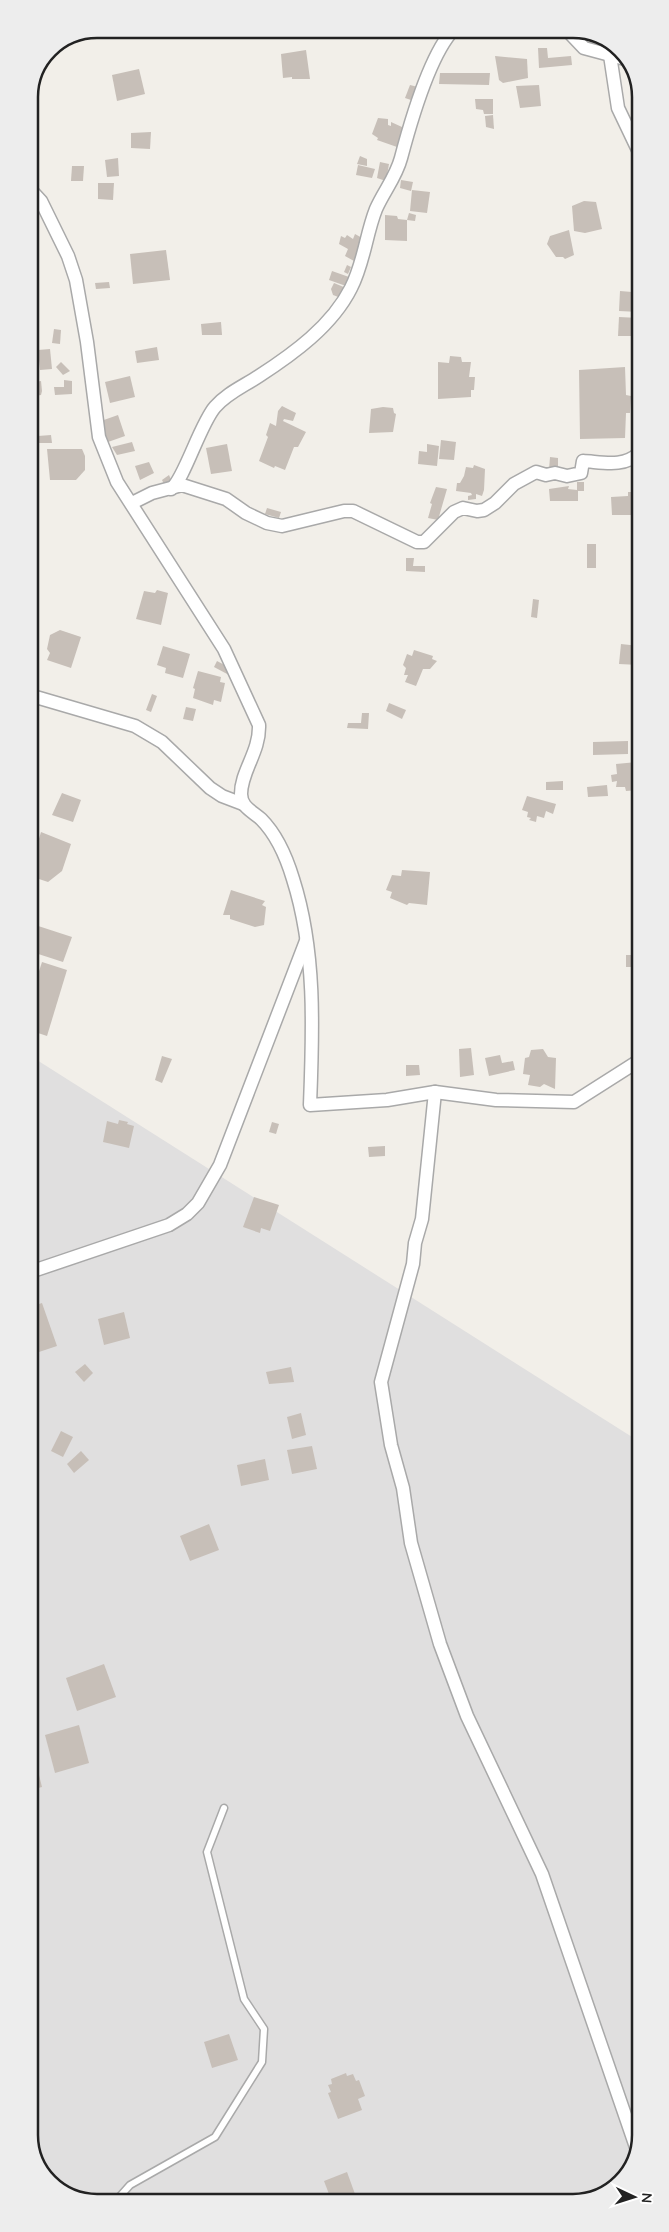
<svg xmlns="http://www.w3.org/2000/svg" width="669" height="2232" viewBox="0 0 669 2232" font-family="Quicksand,sans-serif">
  <rect width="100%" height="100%" fill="#f2efe9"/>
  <!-- residential -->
  <path fill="#e0dfdf" d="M29 1055 640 1442V2135L624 2180 586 2202 92 2203 52 2187 30 2149Z"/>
  <!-- building -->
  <g fill="#c7bfb8">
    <path d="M538 48H547L548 58 571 56 572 65 539 68Z"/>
    <path d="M306 50 310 79H292V77L283 78 281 54Z"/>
    <path d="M495 56 527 59 528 78 503 83 499 80Z"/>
    <path d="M139 69 145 94 117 101 112 75Z"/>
    <path d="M440 73H490L489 85 439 84Z"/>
    <path d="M410 85 418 87 414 101 405 98Z"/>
    <path d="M539 85 541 106 520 108 516 86Z"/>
    <path d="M475 99H493V114H484L483 110 476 109Z"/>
    <path d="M493 115 494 129 486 127 485 116Z"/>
    <path d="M378 118 388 119V125L391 126V122L402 127 403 134 397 147 377 140 378 138 372 134Z"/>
    <path d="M151 132 150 149 131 148V133Z"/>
    <path d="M360 156 367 159V166L357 164Z"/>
    <path d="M118 158 119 176 107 177 105 160Z"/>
    <path d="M380 162 389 164 386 181 377 178Z"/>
    <path d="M358 165 375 169 372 178 356 175Z"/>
    <path d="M72 166H84L83 181H71Z"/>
    <path d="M401 180 413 182 411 191 400 188Z"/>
    <path d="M98 183H114L113 200 98 199Z"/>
    <path d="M412 190 430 192 427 213 410 211Z"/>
    <path d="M584 201 596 202 602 229 585 233 574 231 572 206Z"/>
    <path d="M409 213 416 215 415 221 407 220Z"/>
    <path d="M385 215 397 216 398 219 407 220V241L385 240Z"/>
    <path d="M569 230 574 255 565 259 563 257H556L547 244 550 236Z"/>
    <path d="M355 234 364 239 354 261 345 256 348 249 339 244 341 236 345 238 347 235 353 239Z"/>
    <path d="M166 250 170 280 133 284 130 254Z"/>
    <path d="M347 265 351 267 348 274 344 272Z"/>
    <path d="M332 271 349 277 346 286 329 280Z"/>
    <path d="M38 277 39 289H29V278Z"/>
    <path d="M109 282 110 288 96 289 95 283Z"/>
    <path d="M334 283 346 288 341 298 333 295 331 289Z"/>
    <path d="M620 291 632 292V295L639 296V312L619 311Z"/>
    <path d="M619 317 639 318V336H618Z"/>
    <path d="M221 322 222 335H202L201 324Z"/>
    <path d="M54 329 61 330 60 344 52 343Z"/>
    <path d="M157 347 159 360 137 363 135 351Z"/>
    <path d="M50 349 52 369 40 370 38 350Z"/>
    <path d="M450 356 461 357 462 362H471L469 377H475L474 390H471V397L438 399V362L449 363Z"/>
    <path d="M61 362 70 371 63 375 56 367Z"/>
    <path d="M625 367 626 395 631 396 630 413H626L625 438 580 439 579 370Z"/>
    <path d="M130 376 135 397 110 403 105 382Z"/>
    <path d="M64 380 72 381V394L55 395 54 387H64Z"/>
    <path d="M41 381 42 391 41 395 29 397V383Z"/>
    <path d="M29 405H31L37 425 29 428Z"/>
    <path d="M282 406 296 413 293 421 284 419 283 421 306 432 298 447H294L285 470 275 466 274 468 259 461 268 437 266 435 270 423 276 426 278 411Z"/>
    <path d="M383 407 393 408 394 413 396 414 393 432 369 433 371 409Z"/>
    <path d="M118 415 125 436 108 442 101 421Z"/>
    <path d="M51 435 52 443H38V436Z"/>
    <path d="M441 440 456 442 454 460 439 459Z"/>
    <path d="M132 442 135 451 117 455 112 447Z"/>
    <path d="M29 444H36L39 491 29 492Z"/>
    <path d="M227 444 232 471 211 474 206 448Z"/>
    <path d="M427 444 439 446 437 466 418 464 419 451 427 452Z"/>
    <path d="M47 449H82L85 456V470L76 480H50Z"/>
    <path d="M550 457 558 458V471L549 470Z"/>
    <path d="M149 462 154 473 140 480 135 466Z"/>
    <path d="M474 465 485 469 484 490 482 496 476 494V499L468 500V496L472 495 471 493 456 491 457 483H460L464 476 466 467 473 468Z"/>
    <path d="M169 475 173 484 166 488 162 480Z"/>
    <path d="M577 482H584V491H578V501H550L549 489 569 486 568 489 577 490Z"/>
    <path d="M436 487 447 489 438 520 428 518 432 504 430 503Z"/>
    <path d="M628 492H638V515H612L611 497 628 496Z"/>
    <path d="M267 508 281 512 279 518 265 514Z"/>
    <rect x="587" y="544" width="9" height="24"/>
    <path d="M406 558H414L413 566H425V572L406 571Z"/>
    <path d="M157 590 168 593 161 625 136 619 144 591 155 593Z"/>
    <path d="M533 599 539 600 537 618 531 617Z"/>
    <path d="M60 630 81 637 71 668 47 660 50 653 47 649 50 635Z"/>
    <path d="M621 644 639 646V665L619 664Z"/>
    <path d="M163 646 190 654 183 678 165 673 166 668 157 665Z"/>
    <path d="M414 650 433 656 432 659 437 661 430 669H423L416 686 405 682 408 675H404L406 668 403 665 407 654 412 656Z"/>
    <path d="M217 661 232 669 229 675 214 667Z"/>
    <path d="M198 671 221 677 220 682 225 683 221 702 214 700 213 705 193 698 195 689 193 688Z"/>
    <path d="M152 694 157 696 151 712 146 710Z"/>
    <path d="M389 703 406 710 402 719 386 711Z"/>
    <path d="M186 707 196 709 193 721 183 719Z"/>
    <path d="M362 713H369L368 729 347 728 348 723H361Z"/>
    <path d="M628 741V754L593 755V742Z"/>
    <path d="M637 762 639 765V790L626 791 625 787H616L617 781 612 782 611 775 617 774 616 764Z"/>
    <path d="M563 781V790H546V782Z"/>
    <path d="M607 785 608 796 588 797 587 787Z"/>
    <path d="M62 793 81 800 73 822 52 815Z"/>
    <path d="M527 796 556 804 553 814 546 811 544 818 537 816 536 822 529 820 531 818 527 817 528 812 522 810Z"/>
    <path d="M41 832 71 844 62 871 48 882 39 879V875L29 872Z"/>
    <path d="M402 870 430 872 427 905 409 903 407 905 390 898 392 892 386 890 392 875 401 876Z"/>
    <path d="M231 890 265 901 262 905 266 907 264 925 255 927 230 919V915H223Z"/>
    <path d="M29 923 72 937 63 962 29 951Z"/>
    <rect x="626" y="955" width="13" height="12"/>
    <path d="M42 962 67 970 47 1036 29 1030V1002Z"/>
    <path d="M471 1048 474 1075 460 1077 459 1049Z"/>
    <path d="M543 1049 548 1057 556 1058 555 1089 544 1084 540 1087 528 1085 530 1075 523 1074 525 1058 529 1057 531 1050Z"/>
    <path d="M500 1055 502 1063 513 1061 515 1070 489 1076 485 1058Z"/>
    <path d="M162 1056 172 1059 162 1083 155 1080Z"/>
    <path d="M406 1065H419L420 1075 406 1076Z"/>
    <path d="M119 1120 128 1122 127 1124 134 1126 129 1148 103 1142 107 1121 118 1124Z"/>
    <path d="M272 1122 279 1124 276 1134 269 1132Z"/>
    <path d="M385 1146V1156L369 1157 368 1147Z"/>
    <path d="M254 1197 279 1205 270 1231 261 1228 260 1233 243 1227Z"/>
    <path d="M42 1303 57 1346 30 1355V1307Z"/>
    <path d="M124 1312 130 1338 104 1345 98 1319Z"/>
    <path d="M85 1364 93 1373 84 1382 75 1372Z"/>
    <path d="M291 1367 294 1382 269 1384 266 1372Z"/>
    <path d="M301 1413 306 1435 292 1439 287 1417Z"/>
    <path d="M61 1431 73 1437 63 1457 51 1451Z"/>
    <path d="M312 1446 317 1469 292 1474 287 1450Z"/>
    <path d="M81 1451 89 1460 74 1473 67 1464Z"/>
    <path d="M265 1459 269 1480 241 1486 237 1465Z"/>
    <path d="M209 1524 219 1550 190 1561 180 1536Z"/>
    <path d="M104 1664 116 1697 77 1711 66 1678Z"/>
    <path d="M79 1725 89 1763 55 1773 45 1735Z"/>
    <path d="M34 1755 42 1787 30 1790V1756Z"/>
    <path d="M229 2034 238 2060 212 2068 204 2042Z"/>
    <path d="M346 2073 347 2076 353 2074 356 2081 359 2080 365 2096 358 2099 362 2110 338 2119 328 2093 331 2092 328 2085 332 2084 331 2079Z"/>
    <path d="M347 2172 355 2194 332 2202 324 2181Z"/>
  </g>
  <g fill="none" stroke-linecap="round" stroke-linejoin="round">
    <!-- lane casing -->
    <g stroke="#a9a9a9" stroke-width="9">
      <path id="lane" d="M114 2203 130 2185 215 2137 262 2062 264 2029 244 1999 207 1852 224 1808"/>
    </g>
    <!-- street casing -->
    <g stroke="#a9a9a9" stroke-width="15">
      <g id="street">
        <path d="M566 29 584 48 625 59"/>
        <path d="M608 42 618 108 639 152"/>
        <path d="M29 188 41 201 68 256 76 280 87 342 99 437 117 482 224 649 259 725C260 752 241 771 241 794 241 807 252 811 261 819 276 834 287 859 293 879 316 951 313 1030 310 1105L387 1100 435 1092 496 1100 574 1102 640 1060"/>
        <path d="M171 489C184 480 200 424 215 407 227 393 244 386 259 376 293 354 332 326 351 288 364 263 366 234 376 209 384 191 396 177 401 158 410 124 430 54 454 29"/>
        <path d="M132 503 152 493 182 485 226 499 246 513 267 523 282 526 344 511H353L417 542H424L454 512 463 508 477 511 484 510 495 503 514 484 536 472 546 475 555 473 567 476 581 473 583 461C602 462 624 468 639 453"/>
        <path d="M29 695 135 726 162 742 210 788 222 796 243 804"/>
        <path d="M435 1092 422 1219 415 1243 413 1264 381 1382 391 1445 403 1488 411 1543 440 1644 467 1716 542 1874 636 2147"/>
        <path d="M30 1272 169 1225 187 1214 198 1203 220 1165 306 941"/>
      </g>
    </g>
    <!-- lane -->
    <use href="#lane" stroke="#fff" stroke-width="6"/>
    <!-- street -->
    <use href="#street" stroke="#fff" stroke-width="12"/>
  </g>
  <!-- crop -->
  <path d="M0 0H669V2232H0ZM97 38H573A59 59 0 0 1 632 97V2135A59 59 0 0 1 573 2194H97A59 59 0 0 1 38 2135V97A59 59 0 0 1 97 38Z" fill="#ededed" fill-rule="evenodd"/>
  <path fill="none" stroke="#222" stroke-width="2.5" d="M97 38H573A59 59 0 0 1 632 97V2135A59 59 0 0 1 573 2194H97A59 59 0 0 1 38 2135V97A59 59 0 0 1 97 38Z"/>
  <!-- north arrow -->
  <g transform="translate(634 2197) rotate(94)" stroke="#ffffff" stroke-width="4" paint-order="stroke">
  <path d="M0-4L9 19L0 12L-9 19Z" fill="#222222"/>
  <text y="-8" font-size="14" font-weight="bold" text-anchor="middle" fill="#222222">N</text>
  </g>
</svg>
